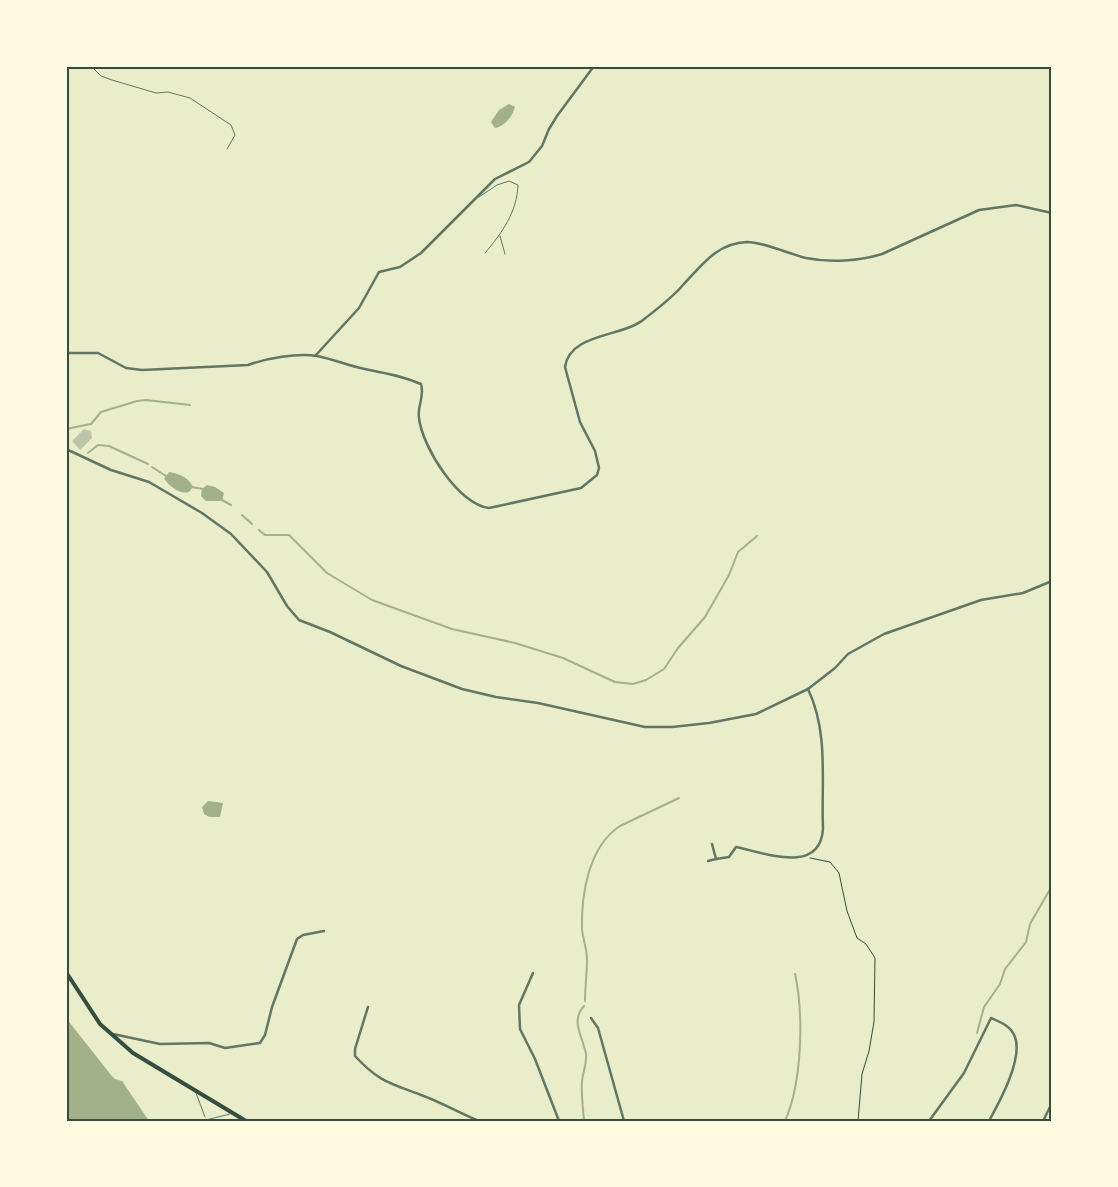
<svg xmlns="http://www.w3.org/2000/svg" width="1118" height="1187" viewBox="0 0 1118 1187" font-family="Poppins,sans-serif">
  <rect width="100%" height="100%" fill="#e9edc9"/>
  <!-- water -->
  <g fill="#a3b18a">
    <path d="M509 104 515 107C512 117 505 126 495 128L491 122 499 110Z"/>
    <path d="M169 472C180 474 188 477 193 487L189 492C179 495 170 486 164 479Z"/>
    <path d="M207 485 215 487 224 493 222 501H206L201 496 202 489Z"/>
    <path d="M208 801 223 803 220 817H209L204 814 202 807Z"/>
    <path d="M66 1018 111 1075 115 1079 122 1081 149 1121H66Z"/>
  </g>
  <g fill="none" stroke-linecap="round" stroke-linejoin="round">
    <!-- stream -->
    <g stroke="#a3b18a" stroke-width="2">
      <path d="M66 429 91 424 101 412 137 401 146 400 190 405"/>
      <path d="M88 453 98 445 109 446 148 464"/>
      <path d="M152 467 166 476"/>
      <path d="M191 487 203 489"/>
      <path d="M220 499 231 505"/>
      <path d="M242 515 252 524"/>
      <path d="M259 530 265 535H289L327 573 372 600 452 629 515 643 563 658 615 682 633 684 646 680 664 669 678 648 705 617 729 575 738 552 757 536"/>
      <path d="M585 1001C585 987 587 973 587 959 587 950 583 939 582 929 581 894 589 846 620 826L679 798"/>
      <path d="M584 1006C570 1021 583 1037 586 1054 587 1064 583 1071 582 1081 581 1093 583 1109 584 1121"/>
      <path d="M977 1033 984 1007 1000 984 1005 969 1026 942 1030 924 1052 886"/>
      <path d="M785 1121C802 1083 804 1015 795 974"/>
    </g>
  </g>
  <!-- building -->
  <path fill="#bcc5a7" d="M84 429 91 431 92 438 80 450 72 441Z"/>
  <g fill="none" stroke-linecap="round" stroke-linejoin="round">
    <!-- path -->
    <path stroke="#344e41" stroke-width="1" d="M810 858 830 862 839 873 847 911 857 938 866 944 875 958 874 1022 869 1051 862 1074 858 1121"/>
    <!-- service -->
    <g stroke="#617663" stroke-width="1">
      <path d="M91 66 101 76 112 80 156 93 168 92 190 98 231 125 235 135 227 149"/>
      <path d="M479 197 497 185 509 181 518 185C517 212 502 233 485 253"/>
      <path d="M500 236 505 254"/>
      <path d="M196 1093 205 1117"/>
      <path d="M202 1121 230 1114"/>
    </g>
    <!-- minor -->
    <g stroke="#617663" stroke-width="2.5">
      <path d="M66 353H98L126 368 142 370 248 365C267 358 297 353 317 356 333 359 349 366 365 369 385 373 402 376 421 384 425 397 417 405 419 418 422 447 459 505 489 508L581 488 597 475 599 468 595 451 580 422 565 367C570 333 622 337 643 320 657 309 672 298 683 285 702 265 717 243 747 242 764 242 789 254 806 258 830 263 859 261 882 254L979 210 1016 205 1052 213"/>
      <path d="M316 355 359 308 379 272 400 267 421 253 495 179 529 162 542 146 549 129 557 116 594 66"/>
      <path d="M66 449 111 470 149 482 202 513 231 534 267 572 287 606 299 620 330 632 401 666 462 689 496 697 538 703 645 727H672L709 723 756 714 808 689 835 668 848 654 884 634 981 600 1023 593 1052 581"/>
      <path d="M716 859 729 857 736 847C765 853 820 875 823 829 821 782 829 733 808 689"/>
      <path d="M708 861 716 859 712 844"/>
      <path d="M533 973 519 1005 520 1029 535 1059 559 1121"/>
      <path d="M368 1007 355 1049V1056C379 1082 390 1083 421 1095 441 1102 459 1113 479 1121"/>
      <path d="M591 1018 598 1028 624 1121"/>
      <path d="M113 1034 160 1044 209 1043 225 1048 260 1043 265 1035 272 1007 297 939 303 935 324 931"/>
      <path d="M929 1121 964 1073 991 1018C1000 1022 1011 1026 1015 1037 1023 1059 1000 1101 989 1121"/>
      <path d="M1043 1121 1052 1103"/>
    </g>
    <!-- secondary -->
    <path stroke="#344e41" stroke-width="4" d="M66 972 100 1024 133 1053 246 1121"/>
  </g>
  <!-- border -->
  <rect width="1118" height="1187" fill="none" stroke="#fefae0" stroke-width="135"/>
  <rect x="68" y="68" width="982" height="1052" fill="none" stroke="#344e41" stroke-width="2"/>
</svg>
